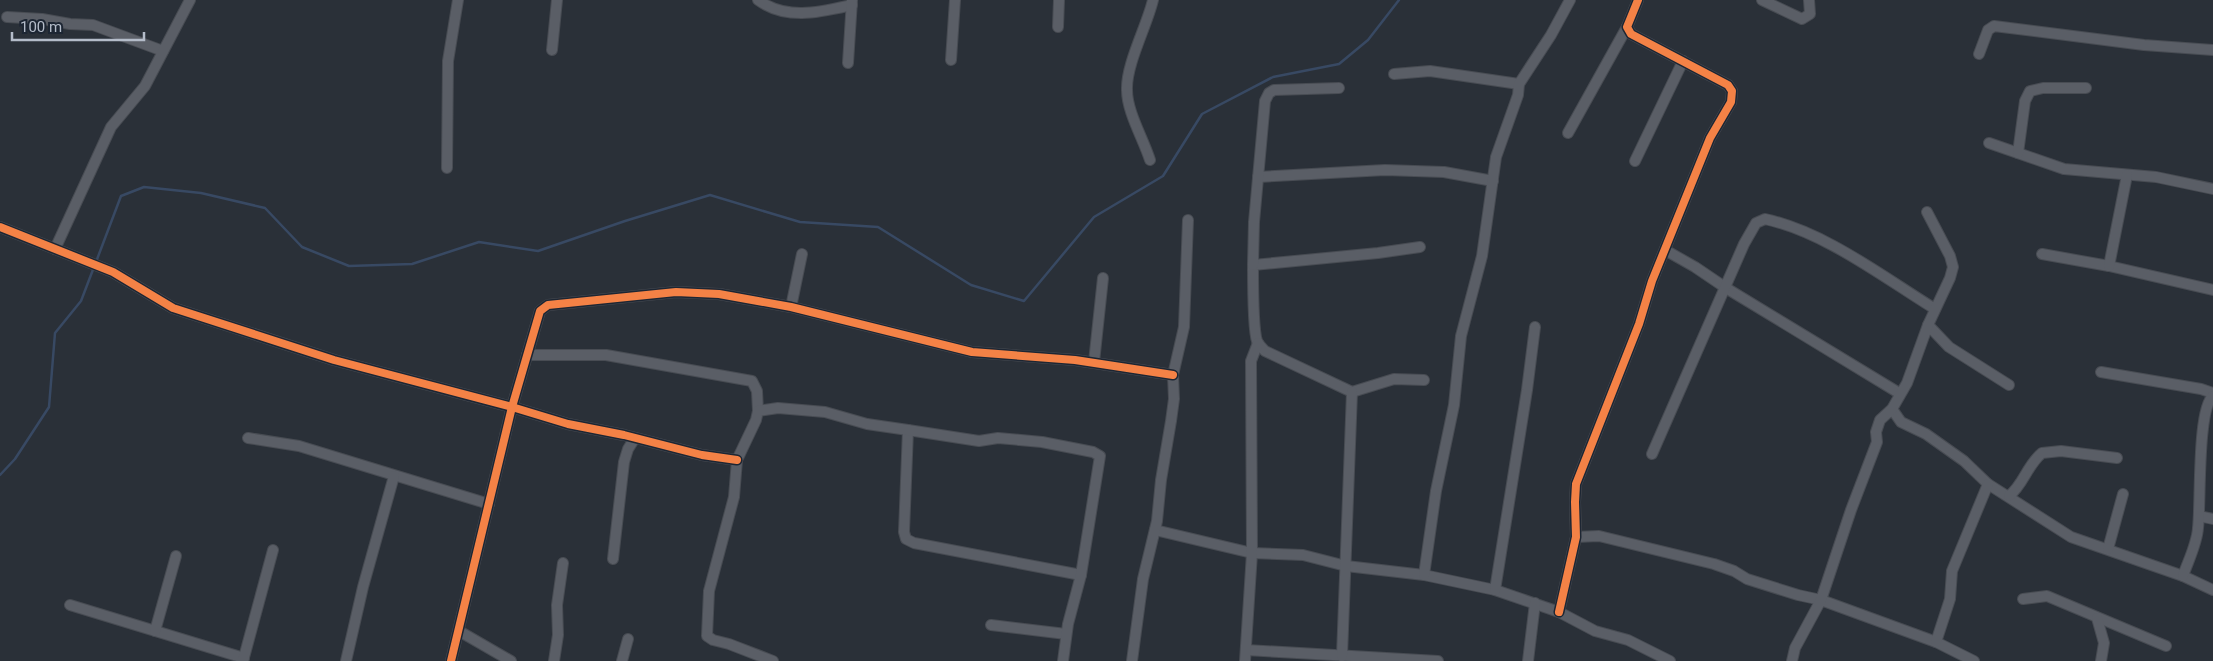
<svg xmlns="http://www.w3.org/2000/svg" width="2213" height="661" viewBox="0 0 2213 661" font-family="Roboto,sans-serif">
  <rect width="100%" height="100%" fill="#2a3038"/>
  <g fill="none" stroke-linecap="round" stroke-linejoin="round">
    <!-- stream -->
    <g stroke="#384963" stroke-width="2.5">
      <path d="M96 262 121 196 144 187 201 193 265 208 302 247 349 266 412 264 479 242 538 251 625 221 710 195 800 222 878 227 971 285 1024 301 1094 217 1163 176 1202 114 1273 77 1339 64 1368 40 1399 0"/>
      <path d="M0 475 15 459 49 407 55 333 81 301 94 267"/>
    </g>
    <!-- street casing -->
    <g stroke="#484c53" stroke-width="12">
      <g id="street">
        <path d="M758 0C787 21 821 12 852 5"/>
        <path d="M1762 0 1802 19 1810 14 1809 0"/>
        <path d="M7 17 42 19 70 24 93 25 163 51"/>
        <path d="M1058 27 1059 0"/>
        <path d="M552 50 557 0"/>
        <path d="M1979 54 1988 30 1994 26 2144 45 2213 50"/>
        <path d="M951 60 955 0"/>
        <path d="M848 63 852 0"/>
        <path d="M1394 74 1430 71 1519 84"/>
        <path d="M1568 133 1627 27"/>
        <path d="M1989 143 2064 169 2156 177 2213 189"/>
        <path d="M2018 153 2025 101 2030 91 2043 88H2086"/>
        <path d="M1150 160C1143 138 1127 112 1127 90 1126 64 1147 26 1153 0"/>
        <path d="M1635 161 1683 61"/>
        <path d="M447 168 448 61 458 0"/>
        <path d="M1258 177 1385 170 1444 172 1493 181"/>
        <path d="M0 227 113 272 173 308 334 360 512 407 568 424 624 435 702 455 737 460"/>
        <path d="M1420 247 1378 253 1253 265C1253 279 1253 329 1257 341 1259 345 1262 348 1265 351L1352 392 1394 379 1424 380"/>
        <path d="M55 249 111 127 145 86 190 0"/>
        <path d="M1665 250 1695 267 1726 288 1899 393"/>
        <path d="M2042 254 2109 266 2213 290"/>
        <path d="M1253 265 1254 222 1265 101 1269 93 1274 90 1339 88"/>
        <path d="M2109 266 2127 175"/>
        <path d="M791 307 802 254"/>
        <path d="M1928 325 1949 347 2009 385"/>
        <path d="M527 355H606L752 381 757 391 758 411"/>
        <path d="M1094 362 1103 278"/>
        <path d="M2101 372 2201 389 2213 393"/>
        <path d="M1892 409 1901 422 1926 434 1964 461 1988 484 2071 537 2183 576 2213 590"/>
        <path d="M908 430 904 532 906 539 914 543 1081 575"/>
        <path d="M248 438 299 446 489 504"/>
        <path d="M1652 454 1744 244 1756 223 1765 219C1825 232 1883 277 1935 309"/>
        <path d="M2009 496C2024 484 2027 465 2042 453L2061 451 2117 458"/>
        <path d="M2199 516 2213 519"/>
        <path d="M1155 530 1252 553 1303 555 1346 566 1424 575 1495 590 1559 612 1595 631 1628 640 1670 661"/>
        <path d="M1576 537 1599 536 1714 564 1734 571 1747 579 1798 595 1821 600 1936 642 1974 661"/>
        <path d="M2108 549 2123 494"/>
        <path d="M613 559 624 462 628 449 635 438"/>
        <path d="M1424 575 1436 491 1454 405 1461 336 1482 256 1496 157 1518 95 1519 84 1551 35 1570 0"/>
        <path d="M2183 576C2188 561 2197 544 2198 528 2201 504 2197 409 2213 396"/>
        <path d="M1495 590 1527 390 1535 327"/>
        <path d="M2023 599 2047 596 2166 646"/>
        <path d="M70 605 244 658"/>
        <path d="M1559 612 1576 537 1575 502 1576 484 1639 324 1652 281 1710 138 1731 102 1732 91 1728 85 1631 34 1627 27 1638 0"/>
        <path d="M2097 618 2104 643 2101 661"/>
        <path d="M991 625 1066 634"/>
        <path d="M155 631 176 556"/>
        <path d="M459 631 511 661"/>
        <path d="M1936 642 1950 599 1952 571 1988 484"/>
        <path d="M1246 650 1438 661"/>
        <path d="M1342 656 1352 392"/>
        <path d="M243 661 273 550"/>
        <path d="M346 661 363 587 394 476"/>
        <path d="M451 661 512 407 540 311 548 305 676 292 719 294 791 307 972 352 1075 360 1173 375"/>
        <path d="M554 661 558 635 557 605 563 563"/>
        <path d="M622 661 628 639"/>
        <path d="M773 661 729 644 713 640 707 636 709 591 734 497 737 460 756 420 758 411 778 408 825 412 867 424 908 430 979 441 998 438 1042 442 1093 452 1100 456 1081 575 1068 624 1063 661"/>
        <path d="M1132 661 1143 579 1157 521 1161 480 1171 421 1174 399 1173 375 1184 327 1188 220"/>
        <path d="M1245 661 1252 553 1251 361 1258 343"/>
        <path d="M1528 661 1535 603"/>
        <path d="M1792 661 1795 648 1821 600 1851 510 1877 442 1876 432 1880 420 1892 409 1907 383 1928 325 1950 278 1953 267 1950 256 1927 212"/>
      </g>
    </g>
    <!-- street -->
    <use href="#street" stroke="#5a5e66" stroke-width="10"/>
    <!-- cycleway casing -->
    <g stroke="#1d2633" stroke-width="11">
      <g id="cycleway">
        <path d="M0 227 113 272 173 308 334 360 512 407 568 424 624 435 702 455 737 460"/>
        <path d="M1559 612 1576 537 1575 502 1576 484 1639 324 1652 281 1710 138 1731 102 1732 91 1728 85 1631 34 1627 27 1638 0"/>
        <path d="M451 661 512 407 540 311 548 305 676 292 719 294 791 307 972 352 1075 360 1173 375"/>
      </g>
    </g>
    <!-- cycleway -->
    <use href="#cycleway" stroke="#f48246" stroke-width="8"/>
  </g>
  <!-- scale -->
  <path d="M12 32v8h132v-8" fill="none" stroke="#b4bcc9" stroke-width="2.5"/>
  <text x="20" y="32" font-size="15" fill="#b4bcc9" stroke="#1d2633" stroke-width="4" paint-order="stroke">100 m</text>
</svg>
